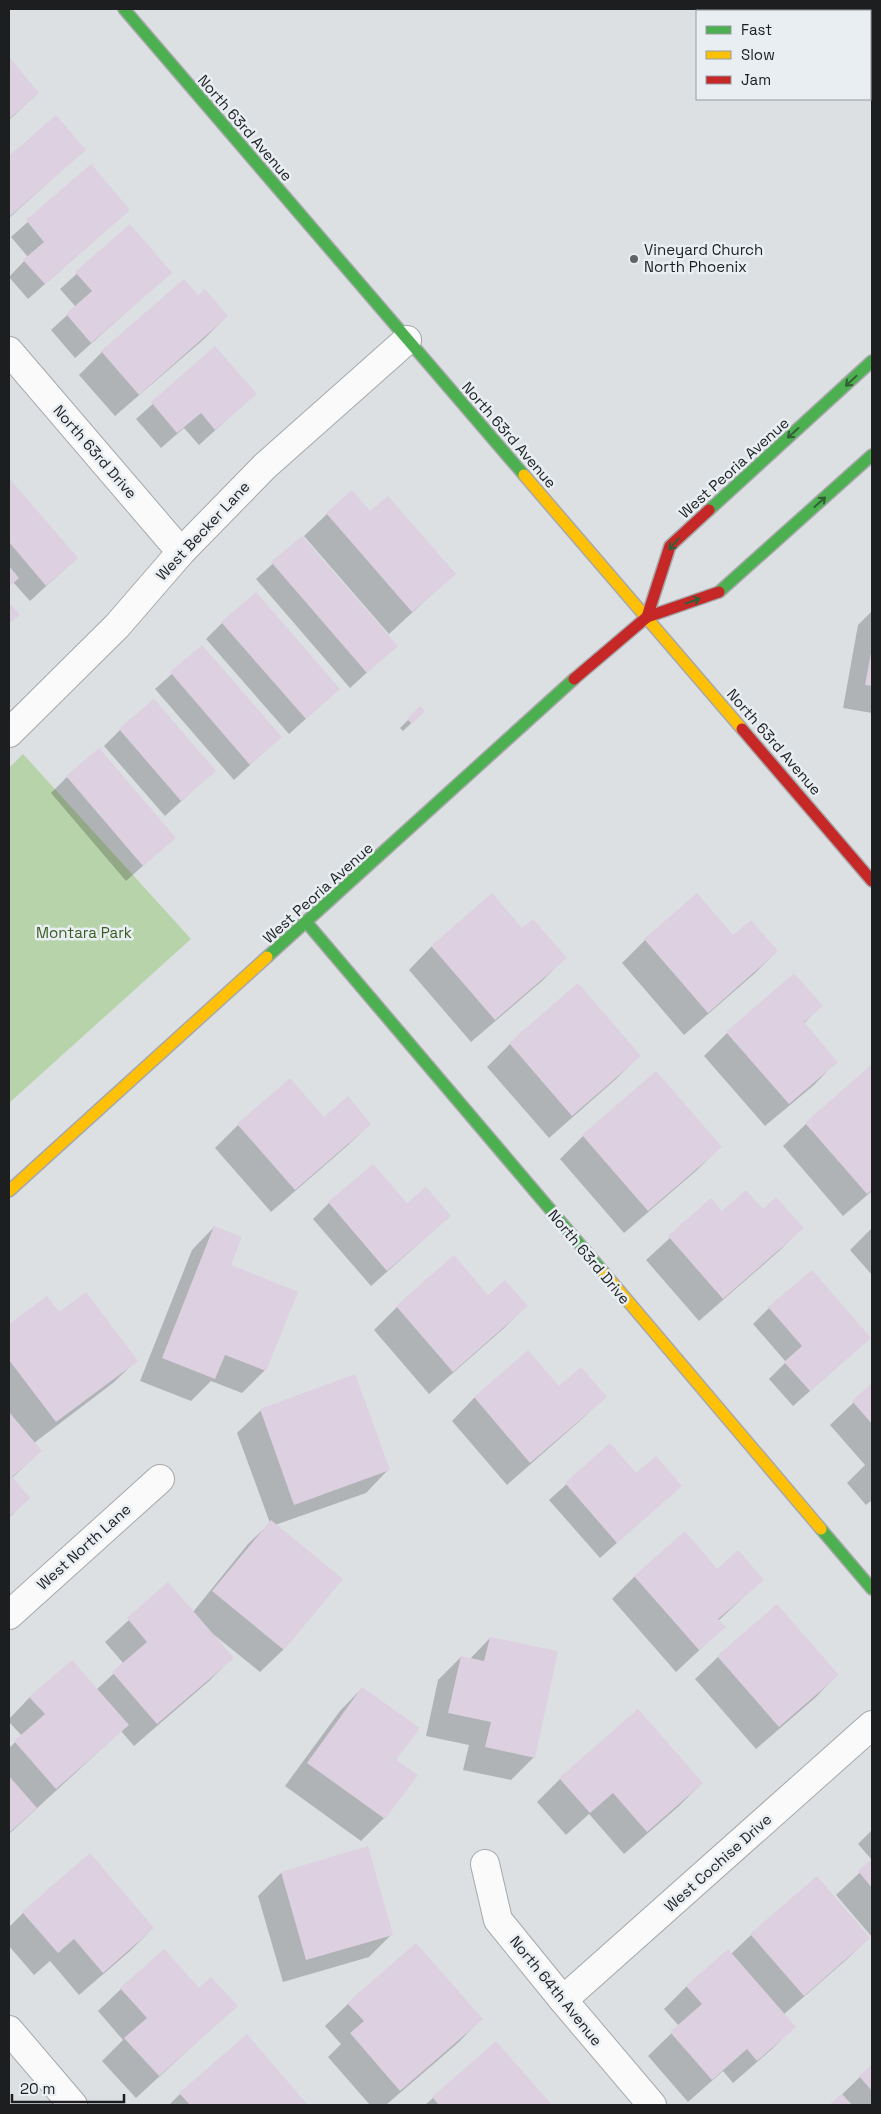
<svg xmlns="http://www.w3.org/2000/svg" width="881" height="2114" viewBox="0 0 881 2114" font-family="'Space Grotesk',sans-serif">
<rect width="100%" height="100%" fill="#dde0e3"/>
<polygon fill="#b7d3a9" points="23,754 191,939 9,1103 9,768"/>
<g fill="#0003">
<polygon points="9,59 38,93 9,120"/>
<polygon points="55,117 84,150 9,218 9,157"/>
<polygon points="90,166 129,210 28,299 9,277 28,257 11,237"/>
<polygon points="130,226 170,273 75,358 51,330 76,307 60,289"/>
<polygon points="184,280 198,296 227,316 204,339 115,416 79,375 102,352"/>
<polygon points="215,348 255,394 199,445 184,428 161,448 136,419"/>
<polygon points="9,480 77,558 30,601 13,582 9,586"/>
<polygon points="370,513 454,574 389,634 304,536 327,514"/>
<polygon points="302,537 396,646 350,688 256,579"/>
<polygon points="872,611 872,713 843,708 858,625"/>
<polygon points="222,623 339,689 289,734 206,639"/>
<polygon points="202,647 280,737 234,780 155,689"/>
<polygon points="420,708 424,711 403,731 400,728"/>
<polygon points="120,730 214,771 165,816 104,746"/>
<polygon points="67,777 174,838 126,881 51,793"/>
<polygon points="492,895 522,930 565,958 542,981 471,1042 409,970 431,947"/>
<polygon points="696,895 733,937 777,951 754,974 684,1035 622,963 645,940"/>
<polygon points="794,975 821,1006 803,1024 836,1062 814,1085 765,1126 704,1056 727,1033"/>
<polygon points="510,1044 639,1056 616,1079 549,1138 487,1067"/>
<polygon points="872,1066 872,1191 843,1216 783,1146 806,1124"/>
<polygon points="656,1073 720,1147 697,1170 624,1233 560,1159 583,1136"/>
<polygon points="370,1124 347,1146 271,1212 215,1148 238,1125"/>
<polygon points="711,1200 722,1213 762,1211 802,1228 779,1251 699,1321 646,1260"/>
<polygon points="329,1203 406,1205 450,1216 371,1286 313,1219"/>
<polygon points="214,1227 265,1370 242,1393 211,1381 191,1401 140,1381 192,1250"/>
<polygon points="872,1228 872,1275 850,1250"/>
<polygon points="454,1257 488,1296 526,1306 503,1329 429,1394 374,1330 397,1307"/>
<polygon points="46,1298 58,1314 136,1361 113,1383 34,1443 40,1451 11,1479 28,1498 9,1518 9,1326"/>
<polygon points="769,1308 870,1338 793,1406 769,1379 786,1362 753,1324"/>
<polygon points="527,1352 559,1388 605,1397 582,1419 507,1485 452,1421 474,1398"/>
<polygon points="354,1376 388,1470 366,1493 275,1525 341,1579 283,1650 260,1672 213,1634 232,1658 209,1681 134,1746 121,1731 9,1834 9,1748 22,1736 9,1722 9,1719 30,1697 96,1690 124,1664 105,1642 168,1584 193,1612 248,1544 270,1523 237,1433 260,1411"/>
<polygon points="872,1385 872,1500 866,1505 847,1483 865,1465 830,1425"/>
<polygon points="610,1445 636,1475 680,1486 600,1558 549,1500"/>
<polygon points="717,1570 762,1580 718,1621 724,1627 676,1672 612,1599 635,1576"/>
<polygon points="490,1638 534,1757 511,1780 463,1770 469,1745 426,1736 438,1680 461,1657 470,1659"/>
<polygon points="718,1657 837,1675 815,1698 756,1749 695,1679"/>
<polygon points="362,1688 394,1760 384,1818 361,1841 285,1786 340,1711"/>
<polygon points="560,1779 702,1783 679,1806 624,1854 589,1814 566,1835 537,1802"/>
<polygon points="872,1830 872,1860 858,1844"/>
<polygon points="872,1861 872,1937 836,1895"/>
<polygon points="281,1873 392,1934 369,1957 283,1982 258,1896"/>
<polygon points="23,1913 153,1928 130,1951 79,1995 50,1961 34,1975 9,1946 9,1927"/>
<polygon points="751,1935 869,1938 846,1960 783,2015 794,2027 771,2050 733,2083 723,2071 688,2102 648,2056 679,2026 664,2009 687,1986 731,1954"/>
<polygon points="121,1989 199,1990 236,2006 136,2098 102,2061 123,2040 98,2011"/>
<polygon points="348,2004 481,2019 459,2042 386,2105 370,2105 328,2057 341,2044 325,2026"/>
<polygon points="496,2043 551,2105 425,2105 433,2098"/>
<polygon points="872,2066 872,2105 831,2105 860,2077"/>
<polygon points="180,2094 305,2104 304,2105 169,2105"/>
</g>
<g fill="#dcd0e1">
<polygon points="9,57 39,93 9,119"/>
<polygon points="56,115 86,150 9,217 9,156"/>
<polygon points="91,164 130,210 45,284 23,260 44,242 26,220"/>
<polygon points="130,224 172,273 91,343 66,314 92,291 75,272"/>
<polygon points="184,279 198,295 205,289 228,316 139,395 101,351"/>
<polygon points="215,346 257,394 215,430 201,413 177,433 151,402"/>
<polygon points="9,478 78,558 46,586 9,542"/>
<polygon points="352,490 370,511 388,496 456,574 412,612 326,513"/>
<polygon points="302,536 398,646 367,673 271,562"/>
<polygon points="9,566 19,578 9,587"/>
<polygon points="256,592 340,689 306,719 221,622"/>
<polygon points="9,602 20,615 9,624"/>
<polygon points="202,645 282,737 250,765 170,672"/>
<polygon points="871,653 872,653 872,686 865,685"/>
<polygon points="154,699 216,771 181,801 119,729"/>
<polygon points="420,706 425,711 412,724 407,719"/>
<polygon points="99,748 176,838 143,866 66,776"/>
<polygon points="492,893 522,928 533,919 567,958 495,1020 431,946"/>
<polygon points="697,893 733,935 751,920 778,951 708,1013 644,939"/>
<polygon points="794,973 823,1006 804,1022 838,1062 789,1104 726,1032"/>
<polygon points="578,983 641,1056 572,1116 509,1043"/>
<polygon points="872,1064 872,1190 867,1194 805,1123"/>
<polygon points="656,1071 722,1147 648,1211 582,1135"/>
<polygon points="290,1078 324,1117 348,1096 371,1124 295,1190 237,1124"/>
<polygon points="373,1164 407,1203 426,1187 451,1216 387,1271 328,1202"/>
<polygon points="746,1190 763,1209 776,1197 804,1228 723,1299 668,1236 711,1198 722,1211"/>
<polygon points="214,1226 242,1237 231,1265 298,1292 266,1371 225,1355 215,1379 162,1358"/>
<polygon points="454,1255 488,1295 505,1280 528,1306 453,1372 396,1306"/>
<polygon points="812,1270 871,1338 810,1391 784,1362 802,1346 768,1307"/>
<polygon points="86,1292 138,1361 56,1422 9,1360 9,1324 47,1296 59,1312"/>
<polygon points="528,1350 559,1386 581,1367 607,1397 530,1463 474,1397"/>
<polygon points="355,1374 390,1470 294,1505 260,1409"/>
<polygon points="872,1383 872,1424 852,1401"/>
<polygon points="9,1412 42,1451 12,1477 30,1498 9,1517"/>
<polygon points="610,1443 636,1473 656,1456 682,1486 617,1543 565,1483"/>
<polygon points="271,1520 343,1579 284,1650 212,1591"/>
<polygon points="685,1531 717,1569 738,1550 764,1580 718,1619 726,1627 699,1650 634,1576"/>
<polygon points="168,1582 234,1658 157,1724 112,1672 147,1642 127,1618"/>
<polygon points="777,1604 839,1675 779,1727 717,1656"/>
<polygon points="490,1637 558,1651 535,1758 485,1747 491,1722 448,1713 461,1656 484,1661"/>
<polygon points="72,1660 129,1725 56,1789 14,1741 45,1714 29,1697"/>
<polygon points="362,1687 420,1728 396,1760 418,1775 385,1819 307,1763"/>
<polygon points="638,1709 703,1783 647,1832 613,1793 590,1813 559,1778"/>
<polygon points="9,1776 37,1808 9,1833"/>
<polygon points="368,1846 393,1935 306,1960 281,1872"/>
<polygon points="90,1853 154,1928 103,1973 74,1939 58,1953 22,1912"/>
<polygon points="872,1859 872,1888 858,1871"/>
<polygon points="817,1876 870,1938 804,1996 750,1934"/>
<polygon points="416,1943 483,2019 400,2091 350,2033 364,2021 347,2003"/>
<polygon points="164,1949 199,1988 211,1977 238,2006 159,2076 124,2038 147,2018 120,1988"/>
<polygon points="728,1949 796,2027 757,2061 747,2049 712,2080 670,2032 702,2004 686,1986"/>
<polygon points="247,2034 307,2104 305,2105 190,2105 179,2093"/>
<polygon points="496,2041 552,2105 439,2105 432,2097"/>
<polygon points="872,2064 872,2091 859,2076"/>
<polygon points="842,2094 852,2105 829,2105"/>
</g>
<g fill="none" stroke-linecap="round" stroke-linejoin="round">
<g stroke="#a6a8aa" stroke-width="30">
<g id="street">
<polyline points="9,351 181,552"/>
<polyline points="9,733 117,626 181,552 265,466 407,340"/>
<polyline points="9,1615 160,1479"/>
<polyline points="485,1864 498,1920 563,2000 652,2105"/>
<polyline points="563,2000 872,1725"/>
<polyline points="9,2030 73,2105"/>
</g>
</g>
<g stroke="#a6a8aa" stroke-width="14">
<g id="fast">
<polyline points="124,9 524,475"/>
<polyline points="709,510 872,361"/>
<polyline points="719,592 872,455"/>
<polyline points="307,923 605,1274"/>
<polyline points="267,957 574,679"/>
<polyline points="821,1529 872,1589"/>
</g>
</g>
<g stroke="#a6a8aa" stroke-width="14">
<g id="slow">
<polyline points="524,475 742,729"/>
<polyline points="9,1191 267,957"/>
<polyline points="605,1274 821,1529"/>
</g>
</g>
<g stroke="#a6a8aa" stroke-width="14">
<g id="jam">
<polyline points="647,617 670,546 709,510"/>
<polyline points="574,679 647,617 719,592"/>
<polyline points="742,729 872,881"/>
</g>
</g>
<use href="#street" stroke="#fafafb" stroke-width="28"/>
<use href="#fast" stroke="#4caf50" stroke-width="11"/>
<use href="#slow" stroke="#ffc107" stroke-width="11"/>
<use href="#jam" stroke="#c62828" stroke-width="11"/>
</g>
<defs><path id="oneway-shaft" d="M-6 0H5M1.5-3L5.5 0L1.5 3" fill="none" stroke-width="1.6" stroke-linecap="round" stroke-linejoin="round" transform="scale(1.25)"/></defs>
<g stroke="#325f36">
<use href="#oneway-shaft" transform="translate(851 381) rotate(137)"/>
<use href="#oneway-shaft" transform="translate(793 433) rotate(138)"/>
<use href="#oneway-shaft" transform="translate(820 502) rotate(-42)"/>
<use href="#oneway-shaft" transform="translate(674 544) rotate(131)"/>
<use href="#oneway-shaft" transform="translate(693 601) rotate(-19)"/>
</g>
<circle fill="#606264" stroke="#e8eef2" stroke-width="2" cx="634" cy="259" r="5"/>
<g text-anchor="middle" stroke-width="5" stroke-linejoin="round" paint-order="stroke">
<g font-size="15" fill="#1c1e20" stroke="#e8eef2">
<text transform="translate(245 128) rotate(49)" y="5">North 63rd Avenue</text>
<text transform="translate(509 435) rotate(49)" y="5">North 63rd Avenue</text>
<text transform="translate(95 452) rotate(49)" y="5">North 63rd Drive</text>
<text transform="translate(734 468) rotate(-42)" y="5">West Peoria Avenue</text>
<text transform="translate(203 531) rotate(-47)" y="5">West Becker Lane</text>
<text transform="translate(774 742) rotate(49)" y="5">North 63rd Avenue</text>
<text transform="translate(318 893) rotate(-42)" y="5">West Peoria Avenue</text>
<text transform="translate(589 1257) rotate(50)" y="5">North 63rd Drive</text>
<text transform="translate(84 1547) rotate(-42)" y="5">West North Lane</text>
<text transform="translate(718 1863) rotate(-42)" y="5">West Cochise Drive</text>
<text transform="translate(556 1991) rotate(51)" y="5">North 64th Avenue</text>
</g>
<g font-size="15" fill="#1c1e20" stroke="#e8eef2" text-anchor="start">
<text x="644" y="255">Vineyard Church<tspan x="644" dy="17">North Phoenix</tspan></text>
</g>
<g font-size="15" fill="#3b5d22" stroke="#e8eef2">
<text x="84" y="938">Montara Park</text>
</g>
</g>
<rect width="881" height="2114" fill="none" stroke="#1c1e20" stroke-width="20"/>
<rect x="696" y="10" width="175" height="90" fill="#e8eef2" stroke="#969b9e"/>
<rect x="706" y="26" width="25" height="8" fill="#4caf50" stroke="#969b9e"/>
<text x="741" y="35" font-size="15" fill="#1c1e20">Fast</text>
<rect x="706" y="51" width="25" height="8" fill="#ffc107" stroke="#969b9e"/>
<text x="741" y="60" font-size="15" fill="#1c1e20">Slow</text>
<rect x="706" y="76" width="25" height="8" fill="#c62828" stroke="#969b9e"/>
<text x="741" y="85" font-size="15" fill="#1c1e20">Jam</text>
<path d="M12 2094v8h112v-8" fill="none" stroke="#1c1e20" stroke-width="2.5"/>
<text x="20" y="2094" font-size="15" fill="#1c1e20" stroke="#e8eef2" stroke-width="4" paint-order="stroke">20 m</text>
</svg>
